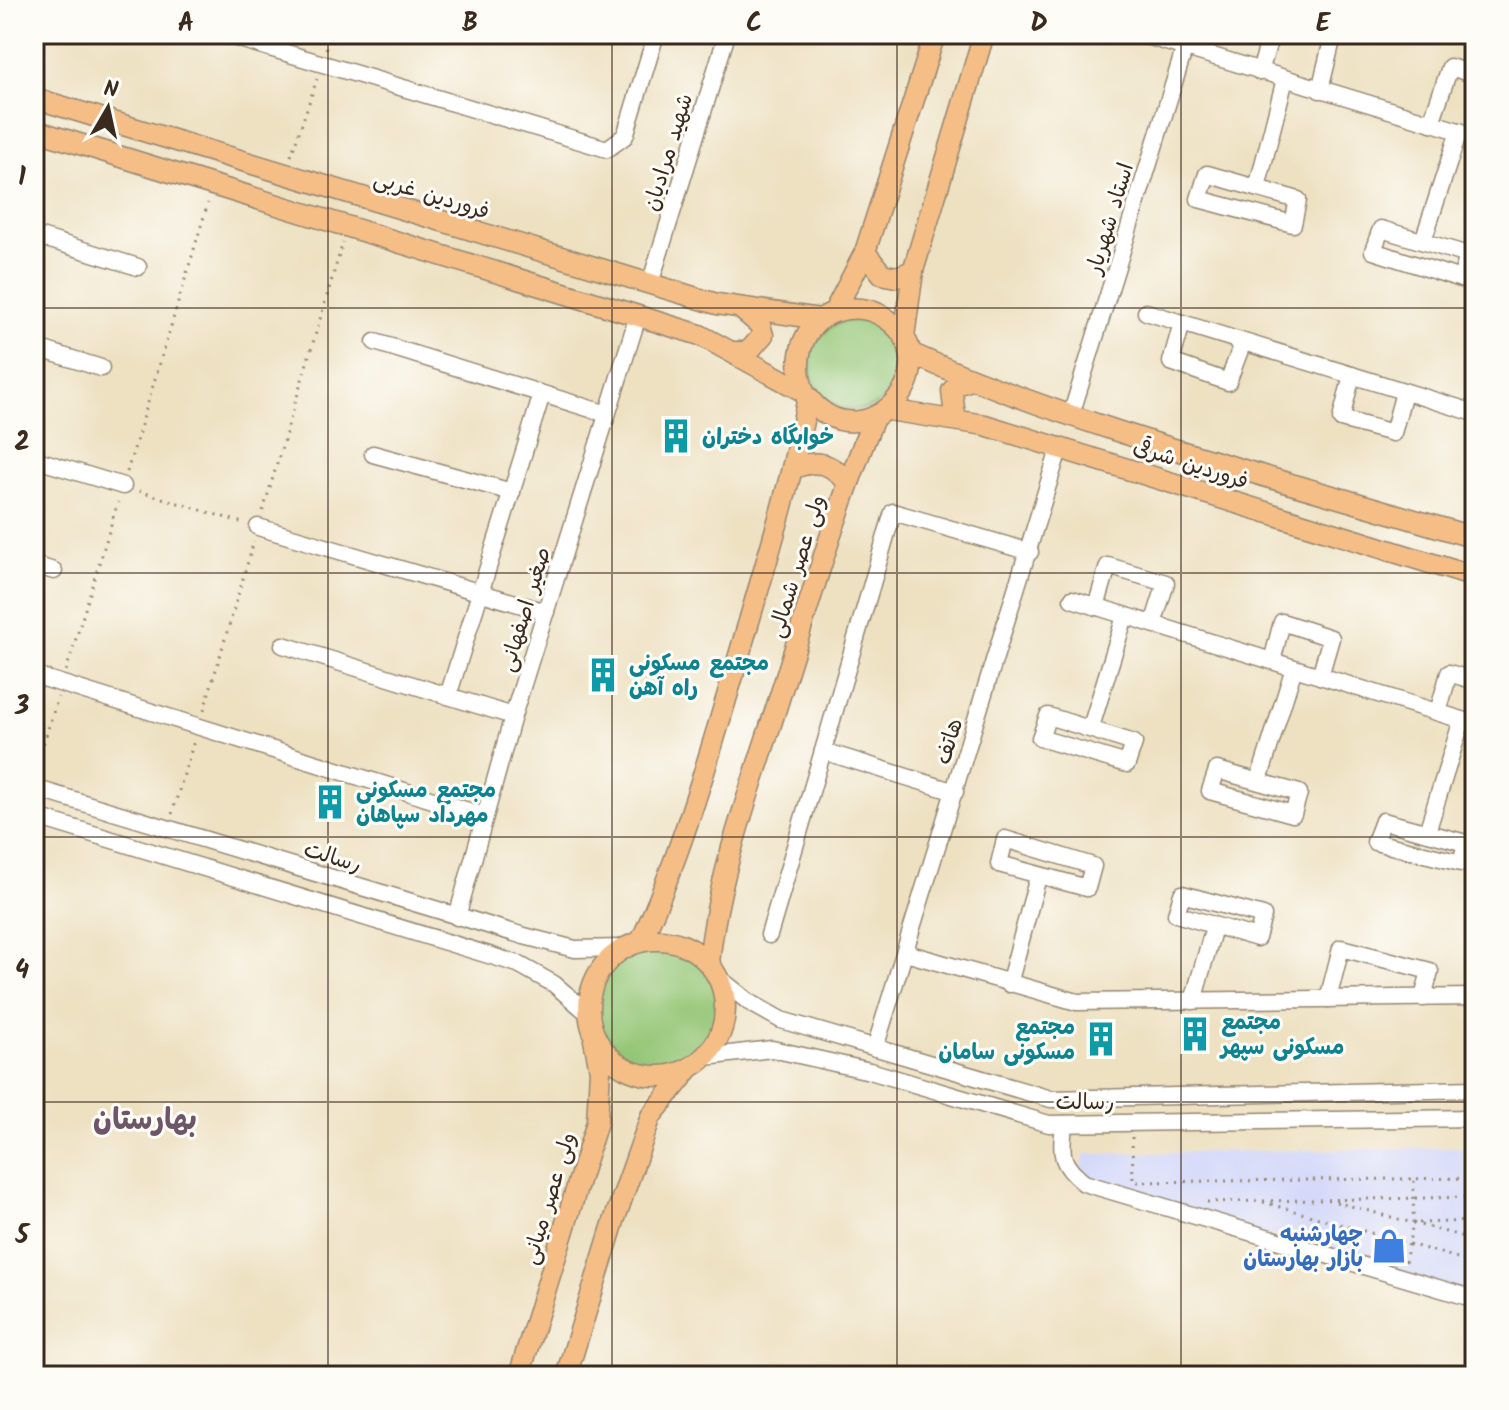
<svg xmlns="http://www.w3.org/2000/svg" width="1509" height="1410" viewBox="0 0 1509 1410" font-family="Kalam,'Playpen Sans Arabic',sans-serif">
<rect width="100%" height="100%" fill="#fdfcf7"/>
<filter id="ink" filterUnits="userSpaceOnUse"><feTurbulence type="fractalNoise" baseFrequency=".0125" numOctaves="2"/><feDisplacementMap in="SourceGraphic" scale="16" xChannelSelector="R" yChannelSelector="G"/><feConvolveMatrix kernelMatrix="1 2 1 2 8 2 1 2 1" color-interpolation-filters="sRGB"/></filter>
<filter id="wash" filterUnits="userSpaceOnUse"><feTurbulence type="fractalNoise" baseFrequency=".006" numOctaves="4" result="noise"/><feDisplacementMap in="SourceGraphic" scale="32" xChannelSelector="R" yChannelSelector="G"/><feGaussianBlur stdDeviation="1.8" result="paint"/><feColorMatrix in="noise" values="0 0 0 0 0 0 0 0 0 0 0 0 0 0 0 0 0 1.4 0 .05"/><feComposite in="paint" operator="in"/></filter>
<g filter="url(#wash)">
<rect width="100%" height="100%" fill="#eee1c2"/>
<polygon fill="#d4d8f9" points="1475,1147 1475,1296 1132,1196 1080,1173 1085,1154"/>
<g fill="#94c676" stroke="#68784a" stroke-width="2">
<circle cx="855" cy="365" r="45"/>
<circle cx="657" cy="1009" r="61"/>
</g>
</g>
<g filter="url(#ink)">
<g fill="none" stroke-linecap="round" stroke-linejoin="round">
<g stroke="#948670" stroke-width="19">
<g id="minor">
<polyline points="223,34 607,149 625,136 656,34"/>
<polyline points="1140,34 1475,136"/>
<polyline points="1260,72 1271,34"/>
<polyline points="1320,90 1333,36 1326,34"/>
<polyline points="1431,123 1450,67 1475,75"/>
<polygon points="1207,174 1298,200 1293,224 1199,199"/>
<polyline points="1257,188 1285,79"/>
<polygon points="1381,229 1468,255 1461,279 1373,251"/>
<polyline points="34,235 138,267"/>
<polyline points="1423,241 1459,131"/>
<polyline points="650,284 727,34"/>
<polyline points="1146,312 1475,413"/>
<polyline points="1182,323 1171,362 1228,382 1243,342"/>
<polyline points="375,342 607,414"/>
<polyline points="34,347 101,368"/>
<polyline points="1352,375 1341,419 1393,433 1404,392"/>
<polyline points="1071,415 1189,34"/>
<polyline points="373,454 512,492"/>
<polyline points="34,459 123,486"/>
<polyline points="258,527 546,612"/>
<polyline points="34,565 54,571"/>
<polyline points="1072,599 1475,724"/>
<polyline points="1096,607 1108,566 1166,583 1153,624"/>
<polyline points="283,645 513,716"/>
<polyline points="1272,661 1282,622 1331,638 1320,676"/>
<polyline points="34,675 484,816"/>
<polyline points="448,696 542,394"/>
<polyline points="1438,712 1449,673 1475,681"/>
<polygon points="1048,716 1134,743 1127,764 1040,738"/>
<polyline points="1091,727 1125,616"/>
<polyline points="823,751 955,792"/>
<polygon points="1217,770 1299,793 1293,814 1210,791"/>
<polyline points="1259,780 1294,668"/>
<polyline points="34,788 524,936 575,949 623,948"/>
<polyline points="34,816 518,964 554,984 588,1013"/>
<polygon points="1383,821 1466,843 1461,863 1375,842"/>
<polyline points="1427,832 1462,720"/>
<polygon points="1005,839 1093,866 1087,888 999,864"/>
<polygon points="1182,894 1263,916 1257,938 1176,914"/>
<polyline points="457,917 513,716 638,316"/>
<polyline points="769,935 893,512 1030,552"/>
<polyline points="906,953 1077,1002 1475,997"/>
<polyline points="720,979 749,1002 781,1020 1051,1099 1475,1089"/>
<polyline points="1009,984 1038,877"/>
<polyline points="1328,999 1341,948 1430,971 1423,998"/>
<polyline points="1193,1001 1214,927"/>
<polyline points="875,1048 1060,446"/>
<polyline points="705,1057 772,1049 870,1071 1049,1124 1475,1118"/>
<path d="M1064,1124c-3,30 -5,39 20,59l391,116"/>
</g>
</g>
<g stroke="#948670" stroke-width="23">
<g id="major">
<polyline points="34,98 717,304 820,319"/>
<polyline points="34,130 700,335 804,392"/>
<polyline points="865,252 882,274 896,277 913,271"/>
<polyline points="834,312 865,252 935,34"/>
<polyline points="904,337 913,271 984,34"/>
<polyline points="734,352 748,352 763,335 760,325 740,308"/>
<path d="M910,353c178,79 378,128 565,185"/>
<path d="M804,392c-13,-36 0,-77 43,-83 14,-2 29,2 40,10 69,50 -26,148 -79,78"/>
<polyline points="888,410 985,425 1475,577"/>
<polyline points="955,417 952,391 957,385 971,380"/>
<path d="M794,468c23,-9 38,-5 53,14"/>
<circle cx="657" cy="1008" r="68"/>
<path d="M641,941c40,-86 67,-181 94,-272 26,-90 55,-180 73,-272"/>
<path d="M709,963c9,-90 43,-178 70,-264 30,-94 57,-190 95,-281"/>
<polyline points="519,1376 597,1122 600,1070 594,1040"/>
<polyline points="566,1376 614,1221 651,1116 688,1070"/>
</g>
</g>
<g stroke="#948670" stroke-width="3" stroke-dasharray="2 6" stroke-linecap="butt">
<polyline points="326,49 331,34"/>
<polyline points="291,156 317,79"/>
<polyline points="127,472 208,203"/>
<polyline points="139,491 243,523"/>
<polyline points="263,511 343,242"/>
<polyline points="66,671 118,502"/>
<polyline points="204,710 254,541"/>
<polyline points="34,774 58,697"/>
<polyline points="172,814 194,741"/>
<polyline points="1132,1137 1133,1182"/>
<polyline points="1137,1182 1475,1178"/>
<polyline points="1207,1202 1475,1197"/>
<polyline points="1263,1202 1475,1263"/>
<polyline points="1336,1202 1475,1240"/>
<polyline points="1419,1223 1475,1221"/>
<polyline points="1405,1262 1413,1223 1414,1178"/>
</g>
<use href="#minor" stroke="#fff" stroke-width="16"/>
<use href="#major" stroke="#f6be87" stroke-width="20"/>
</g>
</g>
<path fill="none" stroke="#3b2a1e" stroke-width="2" stroke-opacity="0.55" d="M328,34v1342M612,34v1342M897,34v1342M1181,34v1342M34,308h1441M34,573h1441M34,837h1441M34,1102h1441"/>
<defs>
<g id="building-bare" transform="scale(2.76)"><path d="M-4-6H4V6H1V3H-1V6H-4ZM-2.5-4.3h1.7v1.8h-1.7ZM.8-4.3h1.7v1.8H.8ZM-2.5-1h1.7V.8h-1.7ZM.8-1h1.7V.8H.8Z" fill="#0f9aa8" stroke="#fdfcf7" stroke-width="2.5" paint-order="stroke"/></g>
<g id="shop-bare" transform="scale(2.76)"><path d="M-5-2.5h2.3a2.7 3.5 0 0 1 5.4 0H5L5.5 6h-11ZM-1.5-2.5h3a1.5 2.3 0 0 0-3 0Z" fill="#3f7fe0" stroke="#fdfcf7" stroke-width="2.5" paint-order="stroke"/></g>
</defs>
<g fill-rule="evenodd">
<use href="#building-bare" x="676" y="436"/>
<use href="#building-bare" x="603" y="675"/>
<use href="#building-bare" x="330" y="802"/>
<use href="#building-bare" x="1195" y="1034"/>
<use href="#building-bare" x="1101" y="1039"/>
<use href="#shop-bare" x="1389" y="1246"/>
</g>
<g text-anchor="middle" stroke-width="6" stroke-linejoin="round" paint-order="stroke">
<g font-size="22" fill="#3b2a1e" stroke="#fdfcf7">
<text transform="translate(667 152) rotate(-73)" y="8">شهید مرادیان</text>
<text transform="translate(432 194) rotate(17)" y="8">فروردین غربی</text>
<text transform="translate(1109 218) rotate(-73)" y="8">استاد شهریار</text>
<text transform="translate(1191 463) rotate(18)" y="8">فروردین شرقی</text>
<text transform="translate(796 566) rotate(-73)" y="8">ولی عصر شمالی</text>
<text transform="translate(524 609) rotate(-73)" y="8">صغیر اصفهانی</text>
<text transform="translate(948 741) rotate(-73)" y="8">هاتف</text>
<text transform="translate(333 856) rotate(17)" y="8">رسالت</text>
<text x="1085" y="1109">رسالت</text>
<text transform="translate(548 1198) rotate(-73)" y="8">ولی عصر میانی</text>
</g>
<g font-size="22" font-weight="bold" fill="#0d838f" stroke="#fdfcf7" text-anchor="start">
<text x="702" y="444">خوابگاه دختران</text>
<text x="629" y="670">مجتمع مسکونی<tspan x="629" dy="25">راه آهن</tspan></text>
<text x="356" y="797">مجتمع مسکونی<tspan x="356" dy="25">مهرداد سپاهان</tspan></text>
<text x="1221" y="1029">مجتمع<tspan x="1221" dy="25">مسکونی سپهر</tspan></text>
<text x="1075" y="1034" text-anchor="end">مجتمع<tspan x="1075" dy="25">مسکونی سامان</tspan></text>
</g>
<g font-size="22" font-weight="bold" fill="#366cbe" stroke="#fdfcf7" text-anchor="end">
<text x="1363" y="1241">چهارشنبه<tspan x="1363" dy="25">بازار بهارستان</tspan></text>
</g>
<g font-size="30" font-weight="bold" fill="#6e5668" stroke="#fdfcf7">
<text x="145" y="1129">بهارستان</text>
</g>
</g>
<rect width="1509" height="1410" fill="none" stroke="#fdfcf7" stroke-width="88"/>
<g transform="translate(108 108) rotate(9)" stroke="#fdfcf7" stroke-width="6" paint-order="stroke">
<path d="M0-6L14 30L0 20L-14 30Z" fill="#3b2a1e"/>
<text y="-12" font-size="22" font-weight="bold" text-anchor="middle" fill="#3b2a1e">N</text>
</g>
<rect x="44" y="44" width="1421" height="1322" fill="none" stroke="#3b2a1e" stroke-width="3"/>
<g font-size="26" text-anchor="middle" font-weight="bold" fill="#3b2a1e">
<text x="186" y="31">A</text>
<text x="470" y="31">B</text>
<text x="754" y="31">C</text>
<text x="1039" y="31">D</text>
<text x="1323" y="31">E</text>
<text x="22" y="185">1</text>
<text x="22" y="450">2</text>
<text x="22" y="714">3</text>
<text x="22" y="978">4</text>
<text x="22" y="1243">5</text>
</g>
</svg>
